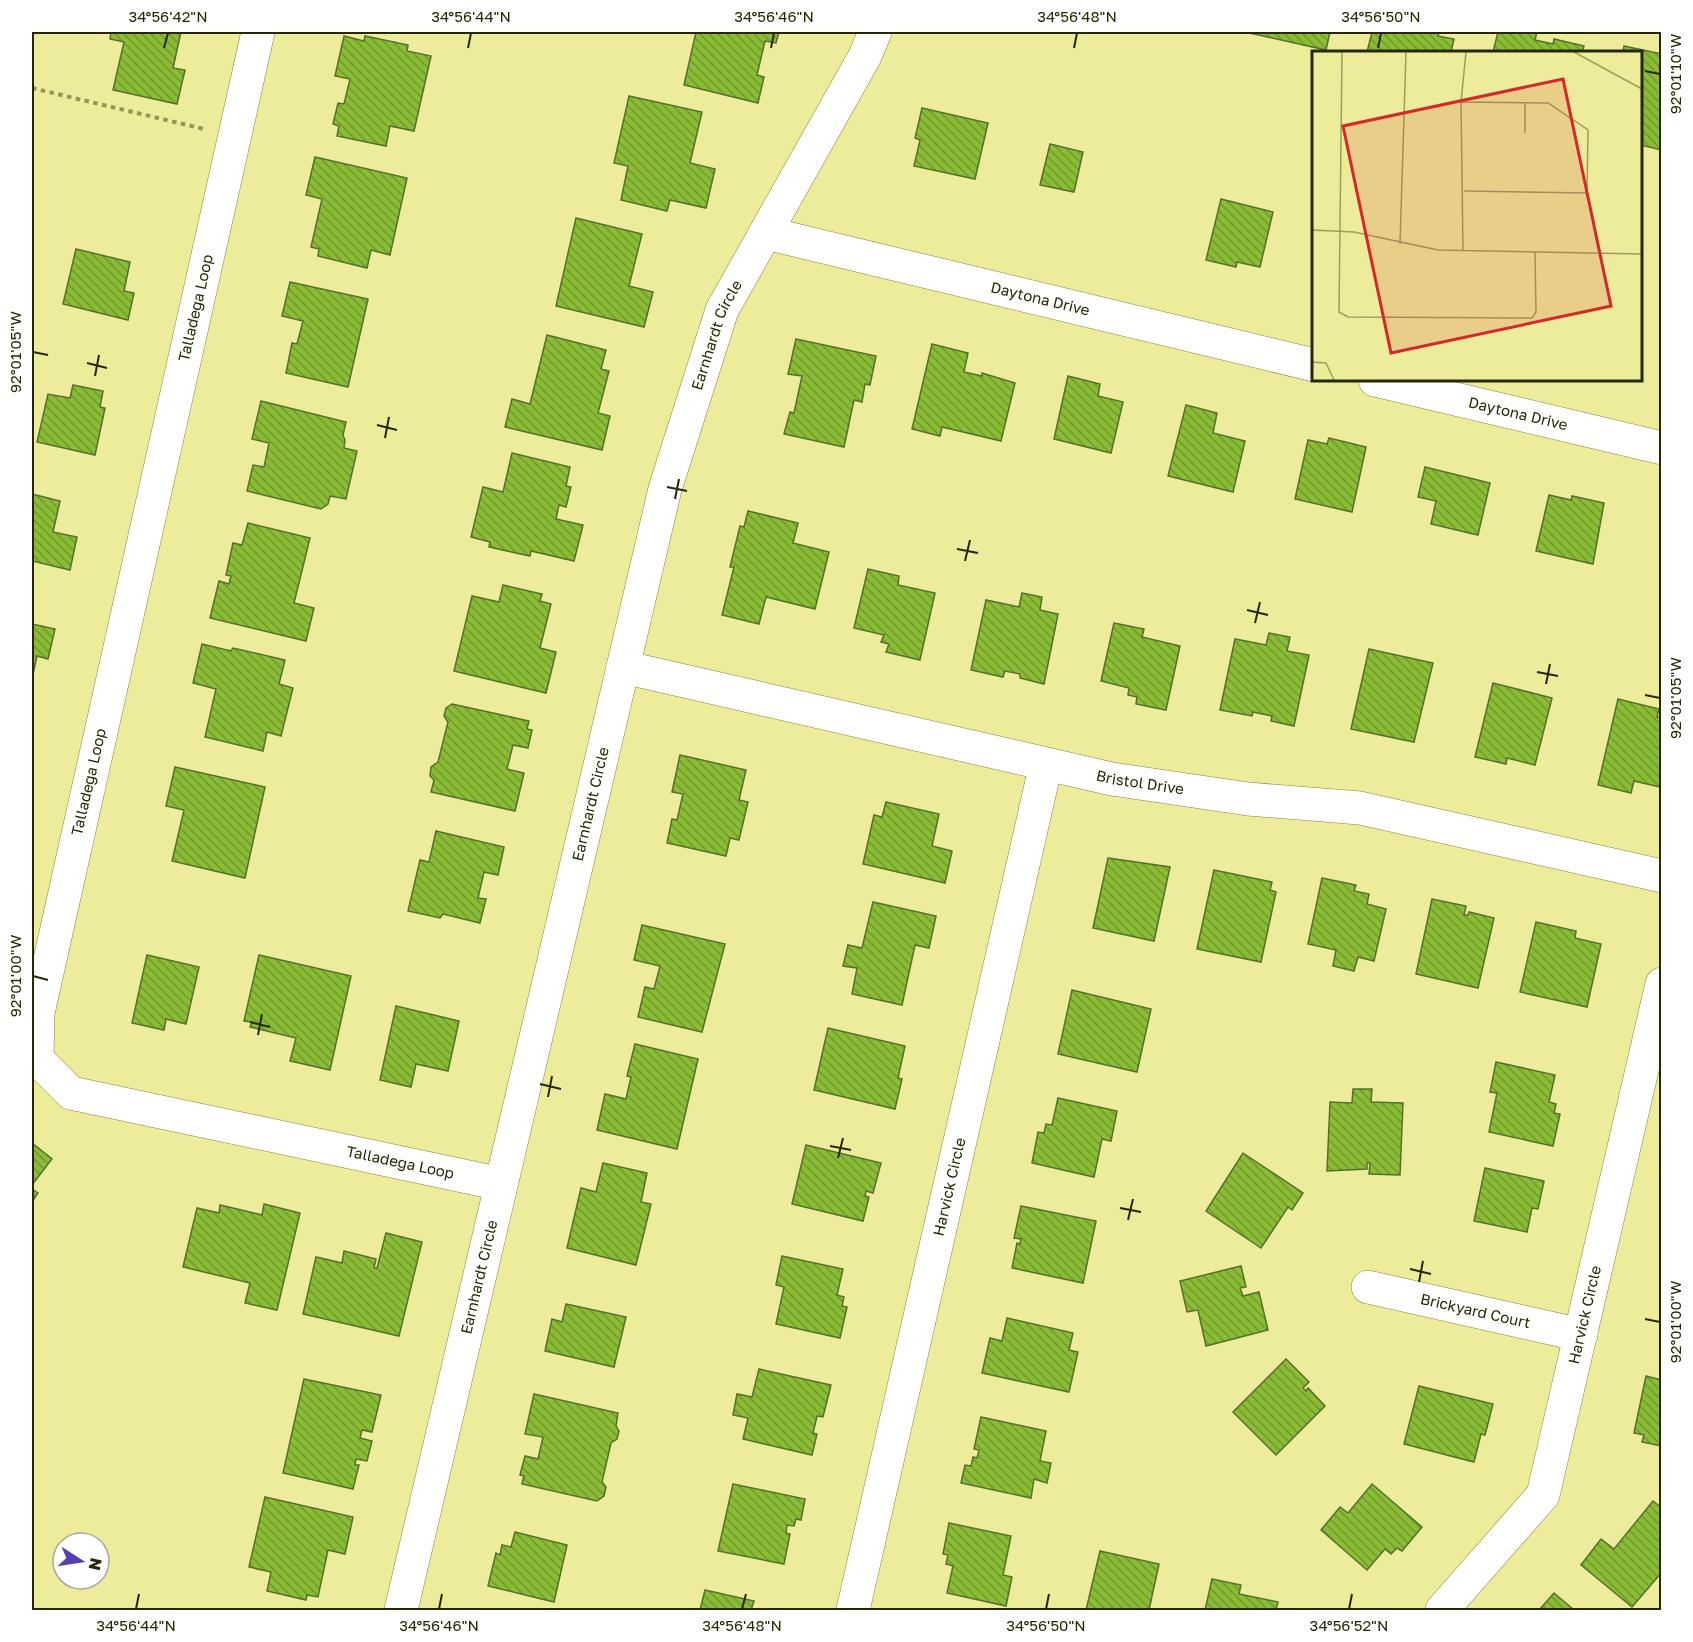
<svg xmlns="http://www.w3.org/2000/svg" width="1693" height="1642" viewBox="0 0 1693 1642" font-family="'Golos Text',sans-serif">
<defs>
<pattern id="building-back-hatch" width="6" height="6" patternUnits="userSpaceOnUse" patternTransform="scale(1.5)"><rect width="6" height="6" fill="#8abc36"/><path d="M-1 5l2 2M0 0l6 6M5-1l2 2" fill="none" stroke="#71992c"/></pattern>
</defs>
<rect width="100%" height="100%" fill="#ecec9b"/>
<g fill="url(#building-back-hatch)" stroke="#55702c" stroke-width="1.5">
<polygon points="111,32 181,32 173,68 185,70 177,104 113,90 124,42 110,39"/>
<polygon points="696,32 779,32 776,43 765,41 757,75 764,77 758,103 684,85"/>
<polygon points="1245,32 1330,32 1326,50"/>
<polygon points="1372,32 1439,32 1438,36 1454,39 1451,52 1367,52"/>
<polygon points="1498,32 1537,32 1535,40 1553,44 1554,39 1584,46 1582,52 1493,52"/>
<polygon points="344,36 364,41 365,36 408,45 407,51 431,56 414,131 390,126 386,146 337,136 339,126 333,124 338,103 344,104 350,79 335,76"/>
<polygon points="1624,46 1662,54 1659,68 1662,68 1662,150 1640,145 1640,52 1623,52"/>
<polygon points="629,96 702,112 690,163 715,169 706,208 670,200 667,211 621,200 628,166 614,163"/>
<polygon points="922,108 988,123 975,179 914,166 920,140 915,138"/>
<polygon points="1050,144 1083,152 1074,192 1040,185"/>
<polygon points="315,157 407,178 390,255 371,250 367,268 318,256 319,249 311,247 322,199 306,195"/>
<polygon points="1221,199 1273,212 1260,267 1237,262 1236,267 1206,260"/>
<polygon points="576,218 642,234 629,286 653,292 644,327 556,306"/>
<polygon points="76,249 130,262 124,291 134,293 128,320 63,304"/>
<polygon points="290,282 368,299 348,387 286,373 292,343 297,344 303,321 282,316"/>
<polygon points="547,335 606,350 601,369 609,371 598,413 610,416 602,450 505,427 512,399 530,404"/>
<polygon points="796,339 876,356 870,385 865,384 862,402 854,400 844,447 784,434 790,412 794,413 802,376 788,374"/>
<polygon points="932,344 968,353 964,372 982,376 982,373 1015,383 1001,441 942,427 940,436 912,429"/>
<polygon points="1068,376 1100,384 1098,396 1123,402 1111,453 1054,439"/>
<polygon points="73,385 103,391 100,407 105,408 95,455 37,442 48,394 70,398"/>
<polygon points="261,401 346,422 343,435 345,440 344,448 357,451 346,499 330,496 328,504 321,509 247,491 253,465 264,467 269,443 252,439"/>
<polygon points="1186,405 1217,413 1213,433 1245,441 1233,492 1168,476"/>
<polygon points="1329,438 1366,447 1352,512 1295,499 1308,440 1327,444"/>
<polygon points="512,453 570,467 566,486 571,487 566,507 559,505 556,519 583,525 574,561 531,551 530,556 489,547 490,542 471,537 483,487 503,492"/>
<polygon points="1425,467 1490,483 1478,535 1431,524 1436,501 1418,497"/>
<polygon points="32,494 60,501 53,532 77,537 70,570 32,561"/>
<polygon points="1549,495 1571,500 1572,496 1604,503 1593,564 1536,551"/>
<polygon points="748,511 798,523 793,543 829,552 815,609 766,597 759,624 722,615 734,567 730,567 740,526 744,527"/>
<polygon points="248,523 310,538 294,603 314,608 306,641 210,618 219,581 229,584 231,576 226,575 233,543 242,545"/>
<polygon points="868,569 899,576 898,585 935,593 920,660 886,652 889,644 881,642 884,635 854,628"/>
<polygon points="503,585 542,594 540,601 551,604 540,648 556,652 546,693 454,671 472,596 499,602"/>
<polygon points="1022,593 1042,597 1040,610 1058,614 1044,684 1020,678 1020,674 1005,671 1003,677 971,670 986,600 1019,607"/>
<polygon points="1114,623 1144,629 1142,637 1180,646 1166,710 1136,704 1137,697 1128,695 1129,688 1101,681"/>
<polygon points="32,624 55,629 48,659 37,656 32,679"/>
<polygon points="1269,633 1290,637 1287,651 1309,655 1294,726 1271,721 1272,716 1253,712 1252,716 1220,710 1235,639 1266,645"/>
<polygon points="202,644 231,651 233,648 285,660 279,684 293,688 281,736 267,732 263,751 205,737 216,689 193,683"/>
<polygon points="1369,649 1433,663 1414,742 1351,729"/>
<polygon points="1493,683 1552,698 1535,765 1507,758 1506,764 1475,757"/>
<polygon points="1618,699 1659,709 1657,717 1662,718 1660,787 1634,781 1631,793 1598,785"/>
<polygon points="452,704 529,721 527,729 532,730 528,748 513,745 507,769 524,773 515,811 431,792 434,780 430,776 431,767 438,762 448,722 444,716 446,708"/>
<polygon points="680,755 746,770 739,800 748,802 739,840 730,838 726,856 667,843 672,819 677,820 683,794 672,792"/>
<polygon points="175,767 265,787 245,878 172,861 184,810 166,806"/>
<polygon points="886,802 939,814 932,846 952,851 945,883 863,864 874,815 882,817"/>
<polygon points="436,831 504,847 498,875 484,872 478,898 486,899 480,923 443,914 440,918 408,911 420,860 429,862"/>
<polygon points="1108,858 1170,867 1154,941 1093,928"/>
<polygon points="1214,870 1272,882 1270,890 1276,892 1261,962 1197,949"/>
<polygon points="1322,878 1356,885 1354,891 1369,894 1367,904 1386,909 1374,961 1358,957 1354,971 1333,966 1336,950 1308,944"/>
<polygon points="1432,899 1466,906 1464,915 1468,915 1469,912 1494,918 1478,988 1416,974"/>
<polygon points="873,902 936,916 929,948 915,945 902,1005 852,994 857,968 843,966 848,945 862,948"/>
<polygon points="1536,922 1576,931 1575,938 1601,944 1587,1007 1520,992"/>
<polygon points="642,925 725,944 702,1032 638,1017 645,987 654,989 660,966 634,960"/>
<polygon points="147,955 199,967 186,1024 166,1019 164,1030 132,1023"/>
<polygon points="259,955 351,976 330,1070 290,1061 296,1038 250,1027 252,1022 244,1021"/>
<polygon points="1072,990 1151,1009 1137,1072 1058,1054"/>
<polygon points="396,1006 459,1021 448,1071 416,1064 411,1087 380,1080"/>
<polygon points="828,1028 905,1046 898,1078 902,1079 895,1109 814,1090"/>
<polygon points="635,1044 698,1059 677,1149 597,1130 605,1094 626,1099 631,1077 627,1076"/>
<polygon points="1496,1062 1555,1075 1549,1102 1556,1104 1554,1113 1560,1114 1553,1146 1489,1132 1497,1093 1490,1092"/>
<polygon points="1353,1089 1372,1089 1371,1102 1403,1103 1400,1175 1369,1174 1370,1163 1367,1163 1367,1169 1327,1171 1330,1102 1352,1103"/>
<polygon points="1058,1098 1117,1111 1111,1141 1102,1139 1094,1177 1032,1163 1038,1132 1044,1133 1046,1124 1052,1125"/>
<polygon points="32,1143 52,1159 32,1185"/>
<polygon points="806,1145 881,1163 873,1193 866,1191 865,1196 869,1197 863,1221 792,1204"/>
<polygon points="1243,1153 1303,1193 1292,1210 1288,1207 1261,1248 1206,1211"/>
<polygon points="603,1163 647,1173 641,1202 651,1204 636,1265 567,1248 581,1188 596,1192"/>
<polygon points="1485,1168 1544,1181 1538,1209 1532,1208 1527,1232 1474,1221"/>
<polygon points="32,1189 38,1193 32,1202"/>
<polygon points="264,1204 300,1213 277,1310 245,1303 250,1283 183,1267 197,1208 219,1213 220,1205 262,1215"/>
<polygon points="1021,1206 1096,1221 1083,1283 1012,1268 1017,1243 1020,1244 1021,1239 1014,1238"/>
<polygon points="386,1233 422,1242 399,1336 303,1314 316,1257 342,1263 344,1251 376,1259 374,1268 377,1268"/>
<polygon points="782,1256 843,1269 837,1295 844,1297 842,1306 847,1307 840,1338 776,1324 784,1287 776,1285"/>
<polygon points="1241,1266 1246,1287 1240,1288 1243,1296 1259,1292 1268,1330 1206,1346 1198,1310 1187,1312 1180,1281"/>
<polygon points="566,1304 626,1317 614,1367 545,1351 552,1319 562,1322"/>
<polygon points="1007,1318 1073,1333 1069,1350 1078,1352 1069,1392 982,1373 990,1338 1002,1341"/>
<polygon points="1286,1359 1309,1382 1303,1388 1306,1391 1308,1388 1325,1406 1276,1455 1233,1412"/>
<polygon points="759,1369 831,1385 823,1417 817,1416 813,1433 817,1434 812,1455 743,1439 748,1418 733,1415 737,1394 752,1397"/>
<polygon points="1646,1376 1662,1380 1662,1446 1642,1442 1644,1435 1634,1433"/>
<polygon points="304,1379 381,1395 372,1432 362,1430 360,1438 372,1441 367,1461 356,1459 355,1465 359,1465 353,1489 283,1473"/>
<polygon points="1419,1386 1493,1404 1485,1435 1481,1434 1474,1462 1404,1444"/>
<polygon points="534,1394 618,1413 616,1426 619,1431 617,1439 611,1443 602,1482 606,1487 604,1496 597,1501 522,1484 524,1476 520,1475 525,1456 538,1459 543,1437 525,1434"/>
<polygon points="981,1417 1046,1431 1040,1461 1051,1463 1047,1483 1034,1479 1031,1498 961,1483 965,1465 971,1466 973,1457 977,1458 979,1450 974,1449"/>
<polygon points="733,1484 805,1499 801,1520 796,1519 794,1526 787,1525 786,1533 790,1534 784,1564 718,1551"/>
<polygon points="1372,1484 1422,1527 1402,1551 1397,1548 1391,1554 1385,1549 1367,1570 1321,1530 1340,1507 1348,1513"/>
<polygon points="265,1497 353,1517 345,1554 328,1550 318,1597 307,1595 306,1600 267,1591 271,1572 249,1567"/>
<polygon points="1653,1501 1662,1508 1662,1572 1632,1607 1581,1565 1601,1539 1614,1549"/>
<polygon points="949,1523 1011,1536 1003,1575 1012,1577 1006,1606 947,1593 953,1566 946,1564 948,1555 943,1554"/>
<polygon points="515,1532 567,1545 554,1602 488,1586 496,1553 500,1555 502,1545 511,1547"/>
<polygon points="1100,1551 1159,1564 1149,1610 1086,1610"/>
<polygon points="1212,1579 1241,1585 1239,1594 1278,1602 1276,1610 1205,1610"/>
<polygon points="705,1590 754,1601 751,1610 700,1610"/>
<polygon points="1554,1593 1574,1610 1539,1610"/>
</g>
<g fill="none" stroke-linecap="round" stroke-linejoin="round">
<g stroke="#888638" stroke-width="34">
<g id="minor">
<path id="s1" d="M258,32l-220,981 -1,46 34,34 430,91"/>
<path id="s2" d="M766,233l548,132"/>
<path id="s3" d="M1375,380l287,68"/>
<path id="s4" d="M623,667l489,112 136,20 112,9 302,68"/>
<path id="s5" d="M1368,1287l213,48"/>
<path id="s6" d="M401,1610l264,-1121 57,-179 143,-254 10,-24"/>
<path id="s7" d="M853,1610l193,-846"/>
<path id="s8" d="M1442,1610l101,-115 119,-511"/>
</g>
</g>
<polyline stroke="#959559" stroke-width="4" stroke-dasharray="4.5 4.5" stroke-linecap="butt" points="32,88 204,129"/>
<use href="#minor" stroke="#fff" stroke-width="33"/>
</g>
<path fill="none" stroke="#282705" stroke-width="2" d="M164,48l4,-15M468,48l3,-15M771,48l3,-15M1074,48l3,-15M1378,48l3,-15M1645,71l15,3M33,352l15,3M87,363l20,5M95,376l4,-21M377,425l20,5M385,438l4,-21M667,487l20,4M675,499l4,-20M957,549l21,4M965,561l5,-21M1247,610l21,5M1255,623l5,-21M1537,672l21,4M1546,684l4,-20M1645,695l15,3M33,976l15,4M250,1022l20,5M258,1035l4,-21M540,1084l21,5M548,1097l4,-21M830,1146l21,4M838,1158l5,-20M1120,1208l21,4M1128,1220l5,-21M1410,1269l21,5M1419,1282l4,-21M1645,1319l15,3M136,1609l3,-15M439,1609l3,-15M742,1609l4,-15M1046,1609l3,-15M1349,1609l3,-15"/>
<g text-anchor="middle" stroke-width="4.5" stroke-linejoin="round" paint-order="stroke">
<g font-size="15" fill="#282705" stroke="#fff">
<text dy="5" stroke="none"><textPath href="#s2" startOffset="282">Daytona Drive</textPath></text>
<text transform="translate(196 308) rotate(-77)" y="5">Talladega Loop</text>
<text dy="5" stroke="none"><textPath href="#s6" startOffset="1314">Earnhardt Circle</textPath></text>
<text dy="5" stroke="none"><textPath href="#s3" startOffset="147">Daytona Drive</textPath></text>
<text transform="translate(89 782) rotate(-77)" y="5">Talladega Loop</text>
<text dy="5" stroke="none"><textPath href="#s4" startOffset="530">Bristol Drive</textPath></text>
<text dy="5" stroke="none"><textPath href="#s6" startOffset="828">Earnhardt Circle</textPath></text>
<text dy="5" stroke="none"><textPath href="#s1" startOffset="1436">Talladega Loop</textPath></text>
<text dy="5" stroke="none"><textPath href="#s7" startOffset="434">Harvick Circle</textPath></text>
<text dy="5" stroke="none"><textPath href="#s6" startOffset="342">Earnhardt Circle</textPath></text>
<text dy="5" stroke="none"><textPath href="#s5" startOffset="110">Brickyard Court</textPath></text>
<text dy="5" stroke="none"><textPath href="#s8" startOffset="338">Harvick Circle</textPath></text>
</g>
</g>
<g transform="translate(1312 51)">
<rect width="330" height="330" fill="#ecec9b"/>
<path fill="none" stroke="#9e9d5f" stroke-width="1.5" d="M30,1l-3,260 9,5 184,1 4,-6 -1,-60M262,1l68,37M149,51l87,1 40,27 -1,63 -123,-2M213,82v-30M0,179l42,2 84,18 204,4M88,193l6,-192M151,199l-2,-148 5,-50M0,311l14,1 8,17"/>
<path fill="#d62828" fill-opacity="0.15" stroke="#d62828" stroke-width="3" d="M251,28l48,227 -220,47 -48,-227z"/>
<rect width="330" height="330" fill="none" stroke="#282705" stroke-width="3"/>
</g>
<rect width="1693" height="1642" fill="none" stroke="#ffffff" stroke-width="66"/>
<g transform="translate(81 1561) rotate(102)"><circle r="28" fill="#ffffff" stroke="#a9a99b" stroke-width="1.5"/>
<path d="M0-4.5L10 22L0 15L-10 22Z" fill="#593db5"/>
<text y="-9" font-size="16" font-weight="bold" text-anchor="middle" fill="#282705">N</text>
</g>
<rect x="33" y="33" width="1627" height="1576" fill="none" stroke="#282705" stroke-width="2"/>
<g font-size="15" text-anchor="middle" fill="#282705">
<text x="168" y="22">34°56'42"N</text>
<text x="471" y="22">34°56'44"N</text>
<text x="774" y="22">34°56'46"N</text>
<text x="1077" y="22">34°56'48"N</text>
<text x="1381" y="22">34°56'50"N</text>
<text transform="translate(1676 74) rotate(-90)" y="5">92°01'10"W</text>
<text transform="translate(16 352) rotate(-90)" y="5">92°01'05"W</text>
<text transform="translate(1676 698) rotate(-90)" y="5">92°01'05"W</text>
<text transform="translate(16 976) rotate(-90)" y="5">92°01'00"W</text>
<text transform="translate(1676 1322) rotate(-90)" y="5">92°01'00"W</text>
<text x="136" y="1631">34°56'44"N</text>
<text x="439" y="1631">34°56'46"N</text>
<text x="742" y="1631">34°56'48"N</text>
<text x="1046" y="1631">34°56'50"N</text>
<text x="1349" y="1631">34°56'52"N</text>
</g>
</svg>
